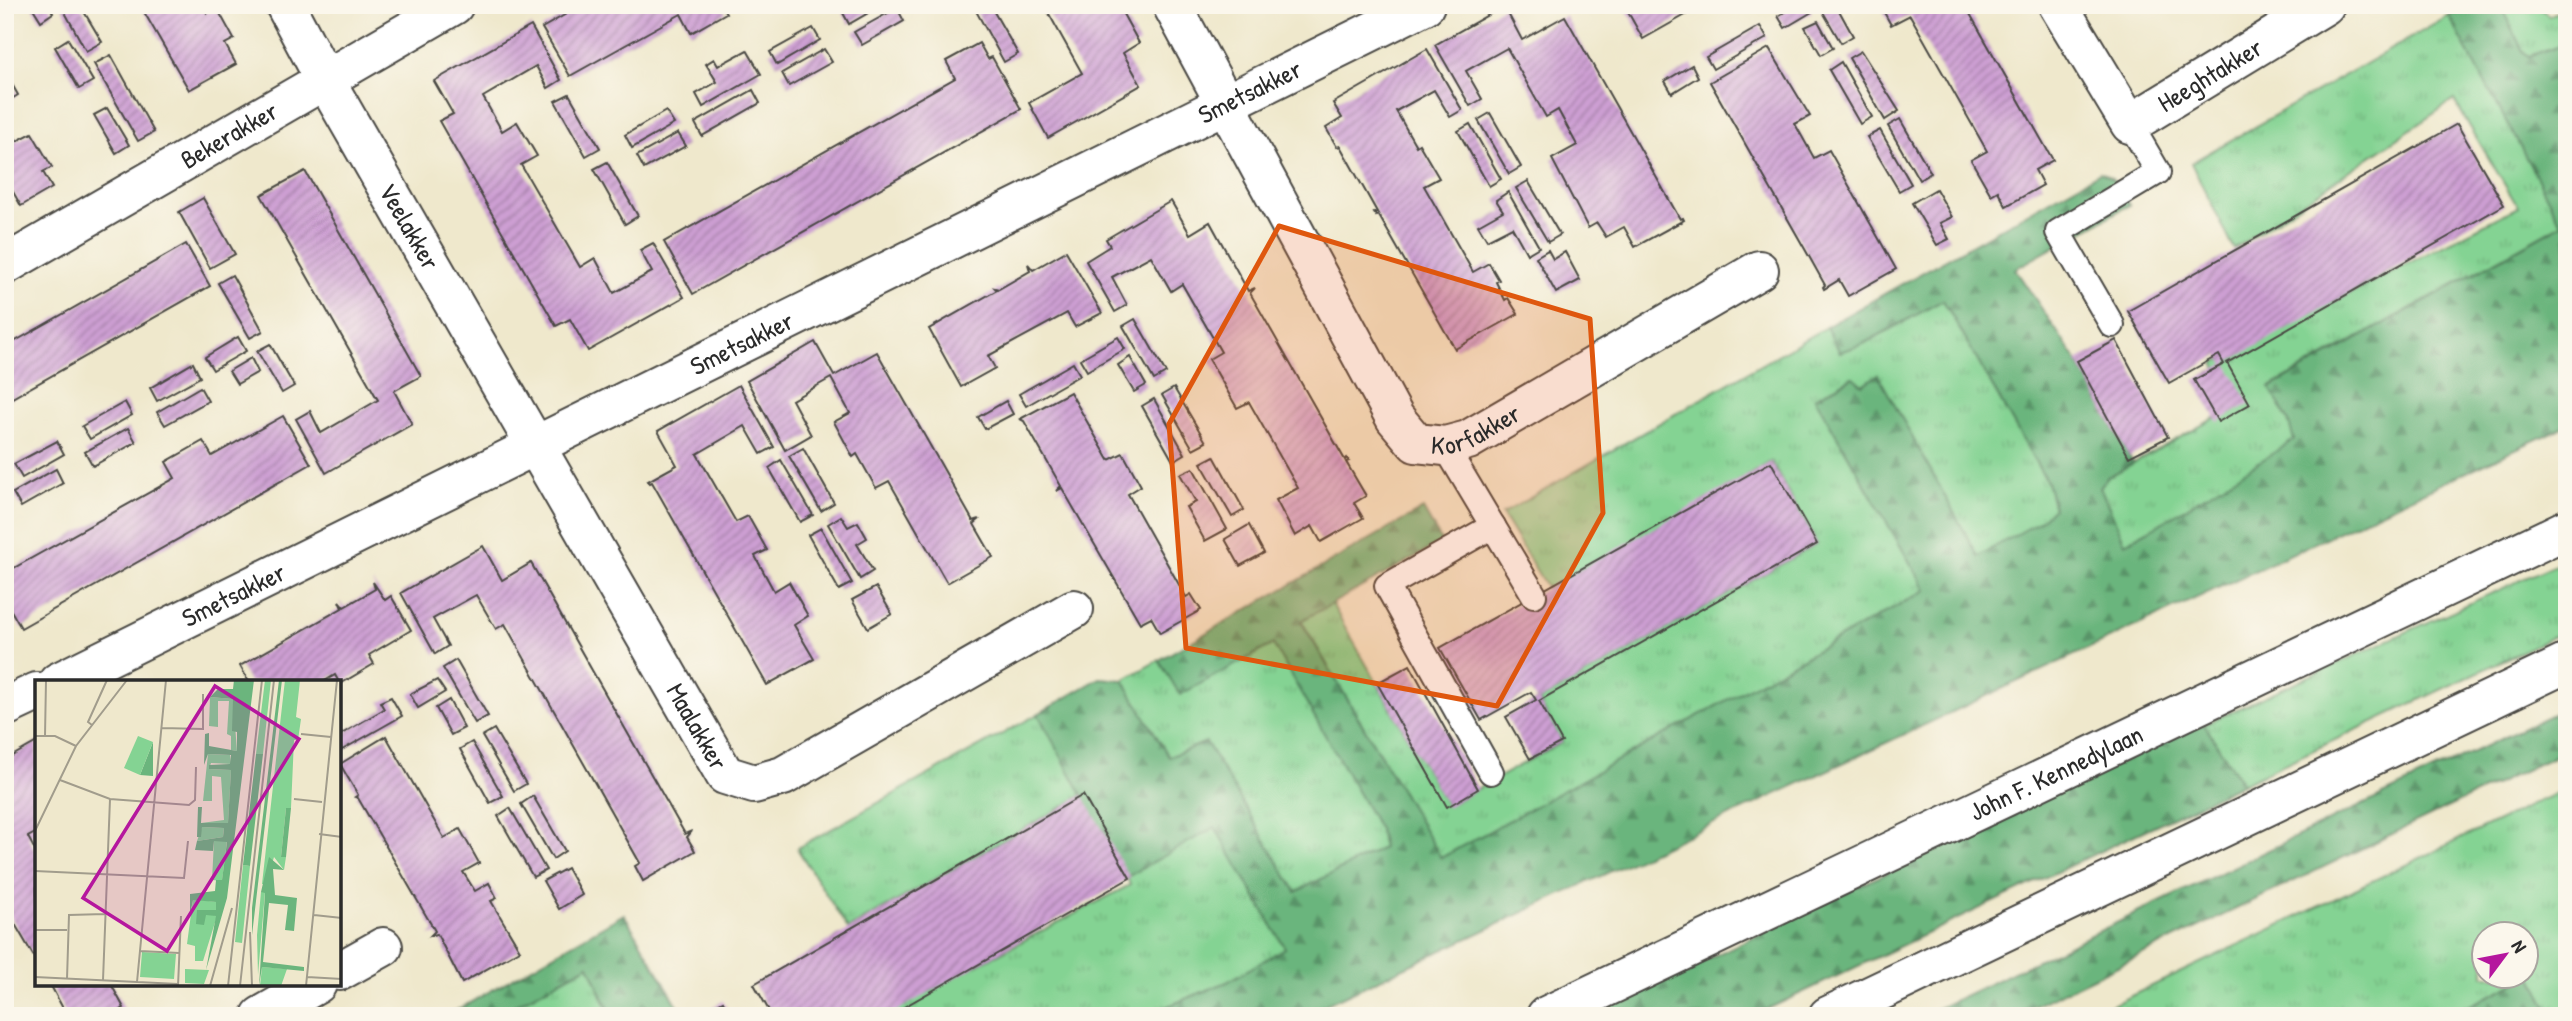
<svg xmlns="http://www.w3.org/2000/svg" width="2572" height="1021" viewBox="0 0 2572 1021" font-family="'Patrick Hand',sans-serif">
<defs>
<pattern id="grass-tufts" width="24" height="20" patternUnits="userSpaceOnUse" patternTransform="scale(1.75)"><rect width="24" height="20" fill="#84d393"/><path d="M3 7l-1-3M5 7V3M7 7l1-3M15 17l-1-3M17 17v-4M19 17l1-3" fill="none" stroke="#72b57f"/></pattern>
<pattern id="forest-firs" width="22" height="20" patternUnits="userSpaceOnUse" patternTransform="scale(1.75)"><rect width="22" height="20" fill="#6bb57d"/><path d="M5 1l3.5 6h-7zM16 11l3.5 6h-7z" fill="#589367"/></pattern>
<pattern id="building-hatch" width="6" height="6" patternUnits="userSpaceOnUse" patternTransform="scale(1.75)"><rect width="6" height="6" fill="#cd9fd3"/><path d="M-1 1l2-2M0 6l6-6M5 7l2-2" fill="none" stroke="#a782ab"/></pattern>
</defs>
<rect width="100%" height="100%" fill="#fbf7ec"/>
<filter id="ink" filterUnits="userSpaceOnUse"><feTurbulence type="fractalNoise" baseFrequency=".0143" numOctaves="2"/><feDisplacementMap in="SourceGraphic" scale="14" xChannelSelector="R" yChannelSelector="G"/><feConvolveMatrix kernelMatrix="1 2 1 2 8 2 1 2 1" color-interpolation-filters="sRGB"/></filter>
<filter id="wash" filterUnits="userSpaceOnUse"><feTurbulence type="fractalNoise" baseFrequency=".00686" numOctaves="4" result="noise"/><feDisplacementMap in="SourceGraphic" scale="28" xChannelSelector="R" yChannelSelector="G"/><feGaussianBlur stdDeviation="1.57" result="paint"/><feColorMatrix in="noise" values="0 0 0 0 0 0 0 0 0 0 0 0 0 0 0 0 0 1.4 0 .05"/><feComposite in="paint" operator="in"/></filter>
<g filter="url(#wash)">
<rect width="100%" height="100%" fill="#efe8cc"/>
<g fill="url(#grass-tufts)" stroke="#587f5f" stroke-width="2" fill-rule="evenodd">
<polygon points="2500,5 2539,5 2549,16 2567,7 2567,45 2565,43 2529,56 2523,52"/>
<polygon points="2449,16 2563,223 2270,387 2288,420 2295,440 2155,527 2125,543 2100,487 2108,477 2217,417 2229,392 2214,363 2518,207 2454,100 2234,249 2191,163"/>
<polygon points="1943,300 2047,482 2054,508 2039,522 1978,557 1878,376 1862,385 1852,377 1815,398 1926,590 1441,858 1301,620 1332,604 1447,806 1562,742 1539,701 1817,544 1771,462 1550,593 1502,514 1826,327 1840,352 1863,344"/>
<polygon points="2567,559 2567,630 2242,784 2204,724"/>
<polygon points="1273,644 1379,829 1383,848 1296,892 1206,742 1169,757 1123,680 1159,660 1180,694"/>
<polygon points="1038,714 1083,795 848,929 797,848"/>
<path d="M2567,788v225l-15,3 -20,-41 -84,41h-359zM2484,934h42v42h-42z"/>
<polygon points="1215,827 1286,949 1227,982 1144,1016 879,1016 1130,885 1127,877"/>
<polygon points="589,965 611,1016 495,1016"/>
</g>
<g fill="url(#forest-firs)" stroke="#4b7054" stroke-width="2">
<path d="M2468,5h32l23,46 6,5 36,-13 2,2v380l-1266,591h-157l83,-34 58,-34 -70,-121 -88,50 -89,-163 62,-36 23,2 46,77 37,-15 90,150 87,-44 -4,-19 -106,-185 -93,51 -21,-35 264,-151 19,33 -141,79 140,237 485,-268 -111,-192 38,-21 9,8 16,-10 100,181 61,-34 15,-14 -7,-26 -104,-182 -80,44 -23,8 -14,-25 274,-155c15,5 24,19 29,33l-114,64 62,92 56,102 -25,14 -8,10 25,56 30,-16 139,-87 -6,-20 -18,-32 292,-164 -113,-208z"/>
<polygon points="2567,707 2567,750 2026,1010 2014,1016 1922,1016"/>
<polygon points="2204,724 2242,784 1753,1016 1589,1016 1865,883"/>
<polygon points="624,914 684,1016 611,1016 589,965 495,1016 447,1016"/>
<polygon points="2532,975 2552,1016 2448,1016"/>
</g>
<g id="blocks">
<g fill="url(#building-hatch)">
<polygon points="31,5 49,5 53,13 41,21"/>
<polygon points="61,5 80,5 102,42 86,51"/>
<polygon points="140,5 202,5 207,13 217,8 234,39 225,44 236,64 189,90"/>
<polygon points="582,5 721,5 726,13 691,33 681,14 570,76 542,28"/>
<polygon points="852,5 882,5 849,24 842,11"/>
<polygon points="987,5 990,5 1018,54 1004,62 976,11"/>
<polygon points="1044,5 1118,5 1139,43 1123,53 1141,85 1048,138 1029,103 1082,73"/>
<polygon points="1624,5 1703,5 1643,39"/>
<polygon points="1796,5 1808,5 1812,12 1785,28 1778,16"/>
<polygon points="1819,5 1836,5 1853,36 1841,43"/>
<polygon points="1880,5 1965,5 2053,160 2035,170 2043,185 2006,206 1998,191 1991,195 1971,160 1987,151 1910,15 1891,25"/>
<polygon points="1504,6 1522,40 1565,16 1680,219 1683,218 1684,220 1635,247 1624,227 1606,237 1597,223 1588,228 1552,159 1577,145 1558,110 1546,117 1507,48 1466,71 1482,99 1470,106 1435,45"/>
<polygon points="897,8 904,21 862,45 854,32"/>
<polygon points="1818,21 1833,48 1821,55 1805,27"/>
<polygon points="531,26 561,80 548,88 536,66 483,97 502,131 517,122 537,156 521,165 580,267 595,258 614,293 652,272 640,250 653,243 684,297 588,351 570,319 556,326 439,121 453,114 434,81"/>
<polygon points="1760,26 1767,38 1713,69 1706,57"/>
<polygon points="813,28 820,40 777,65 770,52"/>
<polygon points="68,39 93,81 79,89 55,47"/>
<polygon points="979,43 988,59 992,57 1021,109 693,294 664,242 955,78 946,61"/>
<polygon points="1769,48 1810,116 1795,124 1814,158 1829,150 1896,269 1848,296 1839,280 1824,289 1823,287 1825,285 1806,251 1710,82"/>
<polygon points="824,49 832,62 789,86 782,73"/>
<polygon points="1427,49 1462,110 1450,117 1434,90 1396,111 1416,146 1419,144 1439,178 1424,186 1473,272 1489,263 1499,280 1496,282 1505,300 1508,298 1518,314 1455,349 1378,214 1376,216 1374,213 1377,212 1340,146 1337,147 1326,128 1342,118 1333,103"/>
<polygon points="747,50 761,74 703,107 696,94 717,82 706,64 714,59 718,66"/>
<polygon points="1861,51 1899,111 1885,120 1849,58"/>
<polygon points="111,55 154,132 138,141 94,64"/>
<polygon points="1841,62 1872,117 1860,124 1829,70"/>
<polygon points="1692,65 1698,77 1672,93 1665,81"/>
<polygon points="5,72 18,95 5,103"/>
<polygon points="753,90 760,103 702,136 695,123"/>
<polygon points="569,94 600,148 586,156 555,101"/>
<polygon points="107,108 129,145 116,153 94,115"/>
<polygon points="666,111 674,124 632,148 625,135"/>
<polygon points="1490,113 1521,167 1509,174 1478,120"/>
<polygon points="1900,119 1931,173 1919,180 1888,126"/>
<polygon points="5,120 17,141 32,133 52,167 43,172 52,188 21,206 12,190 5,194"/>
<polygon points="1470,124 1501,179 1489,186 1458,131"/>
<polygon points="2457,124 2504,205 2227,363 2250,404 2218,422 2194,380 2224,364 2219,355 2169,383 2128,311"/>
<polygon points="1880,130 1911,184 1899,191 1867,137"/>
<polygon points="678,133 686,146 644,169 637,156"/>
<polygon points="607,162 638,216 625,224 594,169"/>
<polygon points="305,171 421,376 394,391 412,424 326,473 296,419 310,411 321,433 378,400 261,195"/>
<polygon points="1528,181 1560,235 1548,242 1516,188"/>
<polygon points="1936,189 1952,217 1940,223 1949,239 1937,245 1912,203"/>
<polygon points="1508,192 1539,247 1527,254 1512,227 1487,240 1478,225 1503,211 1496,200"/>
<polygon points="203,198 235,254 210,268 179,212"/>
<polygon points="1171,201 1190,234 1210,222 1248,291 1255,288 1250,293 1345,460 1347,458 1349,461 1346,462 1366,496 1354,503 1363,518 1321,542 1312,526 1295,536 1276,500 1298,488 1249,402 1237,408 1209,359 1221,352 1182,284 1171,291 1151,256 1112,277 1127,305 1115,312 1086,261 1110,246 1106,239"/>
<polygon points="186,244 210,286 5,402 5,347"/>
<polygon points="1548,250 1553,259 1565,252 1580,280 1556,293 1536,257"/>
<polygon points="1066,251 1102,313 1075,327 1067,313 988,356 995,368 961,387 929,329 997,290 995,288 999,289 1030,271 1028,264 1033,270"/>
<polygon points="232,275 263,331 250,338 218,283"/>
<polygon points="1135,319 1166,373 1154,380 1123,326"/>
<polygon points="238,337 246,351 213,370 205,357"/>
<polygon points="1118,337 1125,349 1087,371 1080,359"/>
<polygon points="2116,340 2168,437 2129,457 2077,361"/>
<polygon points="815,342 834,376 877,352 973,521 980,519 974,524 993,557 947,583 889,481 876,488 857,454 853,457 834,422 850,413 831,378 792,400 811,435 785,450 747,381"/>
<polygon points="270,344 294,386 282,393 257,351"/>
<polygon points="1130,357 1146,385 1134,392 1118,365"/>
<polygon points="251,358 258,372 237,384 229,371"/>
<polygon points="193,363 200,377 157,401 150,388"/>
<polygon points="1073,363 1080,375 1026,406 1019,394"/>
<polygon points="739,385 774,447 761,454 745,426 697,454 736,522 748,516 767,550 755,556 774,591 789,582 808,616 794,625 814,659 767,685 652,482 650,483 648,481 677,465 658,431"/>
<polygon points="200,387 208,401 165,425 157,412"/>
<polygon points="1174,388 1206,442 1193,449 1162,395"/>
<polygon points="1070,392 1109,460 1123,453 1141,486 1128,494 1186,597 1191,594 1201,610 1160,633 1151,617 1140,623 1062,488 1056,491 1061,486 1024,421 1020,419"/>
<polygon points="1154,399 1185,454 1173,461 1142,406"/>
<polygon points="1006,401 1013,414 985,429 978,417"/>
<polygon points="125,402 132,415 90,439 82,426"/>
<polygon points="283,416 311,464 21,628 5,600 5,573 175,478 166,462 203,441 212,456"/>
<polygon points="128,428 136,442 93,466 85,452"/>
<polygon points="57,441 64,454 22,478 14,464"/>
<polygon points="803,448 834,503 821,511 789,456"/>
<polygon points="1214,456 1244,510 1232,517 1201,463"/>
<polygon points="781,460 813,515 800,522 769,468"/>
<polygon points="1771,462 1817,544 1539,701 1562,742 1530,759 1506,717 1536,700 1531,692 1481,720 1440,648"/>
<polygon points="1193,468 1227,529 1205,541 1186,507 1196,502 1180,474"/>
<polygon points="56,469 63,483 21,507 13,493"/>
<polygon points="841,516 848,527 858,522 867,538 857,544 873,571 860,579 828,524"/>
<polygon points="1249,525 1264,553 1240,566 1225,539"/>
<polygon points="821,528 852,583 839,590 808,535"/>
<polygon points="483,546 502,580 531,563 685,834 692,831 687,837 695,851 643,881 635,866 640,863 505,624 496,629 476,595 433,619 448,646 435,654 401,593"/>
<polygon points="373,582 385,600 391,596 411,630 369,655 374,664 340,684 335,675 323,682 249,682 240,666 342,608 339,601 344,607 375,589"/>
<polygon points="876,587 892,614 868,628 852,600"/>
<polygon points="456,660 488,716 475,723 443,668"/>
<polygon points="1410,665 1478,789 1447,807 1377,683"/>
<polygon points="437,680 445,692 418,708 410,694"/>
<polygon points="391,697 402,716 342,750 340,747 340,735 384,709 380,702"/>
<polygon points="449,700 464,728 451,735 436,708"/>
<polygon points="494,729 526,784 514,791 482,736"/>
<polygon points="386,736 444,838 460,829 479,863 463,872 475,891 489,883 497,898 491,901 520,950 462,983 437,934 430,936 435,931 358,798 355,797 358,795 340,764"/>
<polygon points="37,742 37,832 28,837 37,854 37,962 5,907 5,760"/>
<polygon points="472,742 503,796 490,803 460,749"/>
<polygon points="1083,795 1130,878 888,1016 772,1016 754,984"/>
<polygon points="533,796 565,851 553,859 521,804"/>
<polygon points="510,808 546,870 533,877 498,816"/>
<polygon points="567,868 582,895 559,909 543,881"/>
<polygon points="50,984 111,984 124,1008 111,1016 67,1016"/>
<polygon points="723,1001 731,1016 697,1016"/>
</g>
</g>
</g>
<g filter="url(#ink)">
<use href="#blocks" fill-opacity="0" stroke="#484743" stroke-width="2"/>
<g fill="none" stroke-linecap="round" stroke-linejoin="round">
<g stroke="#484743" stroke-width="28">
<g id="service">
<polyline points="2112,325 2058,232 2158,172 2130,124"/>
<polyline points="1445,446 1534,595"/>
<polyline points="1491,772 1387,586 1493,526"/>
</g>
</g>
<g stroke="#484743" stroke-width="42">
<g id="minor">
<path id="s1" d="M285,5l40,75 400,695 29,9 29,-8 291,-167"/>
<path id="s2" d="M1172,5l223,413 21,25 29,3 23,-6 291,-170"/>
<path id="s3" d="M2058,5l72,119 195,-119"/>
<path id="s4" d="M5,265l449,-260"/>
<path id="s5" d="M58,682l1367,-677"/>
<polyline points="5,707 37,692"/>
<polyline points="340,971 383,947"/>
<polyline points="261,1016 317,984"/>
</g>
</g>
<g stroke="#484743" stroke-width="42">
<g id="primary">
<path id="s6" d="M1546,1016l1021,-487"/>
<polyline points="1828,1016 2567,663"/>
</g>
</g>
<use href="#service" stroke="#fff" stroke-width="24"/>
<use href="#minor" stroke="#fff" stroke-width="38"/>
<use href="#primary" stroke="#fff" stroke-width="38"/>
</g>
</g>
<path fill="#df570e" fill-opacity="0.2" stroke="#df570e" stroke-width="5" stroke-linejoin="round" d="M1279,226l311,93 13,194 -106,193 -311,-58 -17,-224z"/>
<g text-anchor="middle" stroke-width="5" stroke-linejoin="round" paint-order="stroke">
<g font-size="26" fill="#2b2b2b" stroke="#fbf7ec">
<text dy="9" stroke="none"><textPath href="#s3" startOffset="233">Heeghtakker</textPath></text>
<text dy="9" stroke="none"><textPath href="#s5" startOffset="1330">Smetsakker</textPath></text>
<text dy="9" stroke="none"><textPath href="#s4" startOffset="259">Bekerakker</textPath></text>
<text dy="9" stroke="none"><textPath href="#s1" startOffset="254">Veelakker</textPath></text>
<text dy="9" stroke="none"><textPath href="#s5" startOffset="763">Smetsakker</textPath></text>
<text dy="9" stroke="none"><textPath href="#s2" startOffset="565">Korfakker</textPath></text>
<text dy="9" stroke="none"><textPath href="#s5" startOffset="196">Smetsakker</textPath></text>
<text dy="9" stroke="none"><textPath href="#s1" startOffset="831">Maalakker</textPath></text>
<text dy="9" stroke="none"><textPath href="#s6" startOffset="565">John F. Kennedylaan</textPath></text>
</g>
</g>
<g transform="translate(35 680)">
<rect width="306" height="306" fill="#efe8cc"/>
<path d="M230,0h6l-8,74h-7zM250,0h15l-4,37 5,2 -3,21h-4l-3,68h-5l-5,49h5l-2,13 -10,-13 -8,27h-4zM175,17l23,2 4,52 -6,-1v-14l-4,-2 2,-33h-11v26l-9,-1zM173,74l22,1 1,9 -20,-1 -2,6 22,1 -3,54 -27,-1 23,-3 -3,-43 -9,-1v25h-9zM167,147l22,1 -1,9 -26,4zM179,161h13l-5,40 -10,-1zM208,185l7,1 -8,77 -7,-1zM226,212h4l-7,83 -1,-40zM158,219l23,3v8h-19l20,6 -14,45h-8v-15l-8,-2zM107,272l34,2 -2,25 -34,-2zM227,287l25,2 -6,17h-21zM150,289l24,1 -5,14 -19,-1z" fill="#84d393"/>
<path d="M199,0h20l-27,218 -21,72 10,-54 -10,-1 -2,10 -8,-1 1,-14h19v-8l-23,-2 -3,15v-21l25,-3 1,-11h6l5,-38 -13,-1 -1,10 -18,-1 2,-9 26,-4 1,-9 -22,-1 -1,10h-4l1,-30h4l-1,16h27l3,-53 -22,-1v-4l21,-1 1,-9 -23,-1 -4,11 1,-31 4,-1v13l28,5v-19l-5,-1 1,-32 -23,-2 8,-8h15zM244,0h3l-30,255v-27zM118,62v34l-13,-1zM221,74h7l-13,112 -7,-1zM251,128h5l-5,49h-5zM234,177l15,13 -11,-1 2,26 22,3 -3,33 -9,-1 3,-25 -19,-2 -6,59 41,5v4l-42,-4 -3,19 6,-93 -4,-1z" fill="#6bb57d"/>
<path d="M103,56l15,6 -13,33 -16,-7z" fill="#84d393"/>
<path fill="none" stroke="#a19c8c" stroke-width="2" d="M57,45l-4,-3 19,-42M127,48l41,1v-35M266,54l30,3M0,56h20l21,10M10,56l1,-56M25,100l50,19 79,6 6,-5 1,-33M259,119l28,3M0,151l41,-85 51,-66M284,154l23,3M0,191l149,7 4,-37M279,235l28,3M0,250h32M215,252l2,54M105,271l39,2M0,297l143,7M272,297l35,2M32,299l2,-64 36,-1M68,300l7,-181M102,302l29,-302M143,306l3,-70M175,306l22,-78M193,306l34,-306M205,306l34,-306M271,306l31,-306"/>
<path fill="#b5179e" fill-opacity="0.15" stroke="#b5179e" stroke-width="3.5" d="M180,6l84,53 -132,212 -84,-53z"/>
<rect width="306" height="306" fill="none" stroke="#2b2b2b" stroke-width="3.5"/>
</g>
<rect width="2572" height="1021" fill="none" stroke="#fbf7ec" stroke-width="28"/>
<g transform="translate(2505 955) rotate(58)"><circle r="33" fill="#fbf7ec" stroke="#a8a59f" stroke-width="2"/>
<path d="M0-5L12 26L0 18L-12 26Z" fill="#b5179e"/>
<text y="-10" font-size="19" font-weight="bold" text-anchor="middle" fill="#2b2b2b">N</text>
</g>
</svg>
